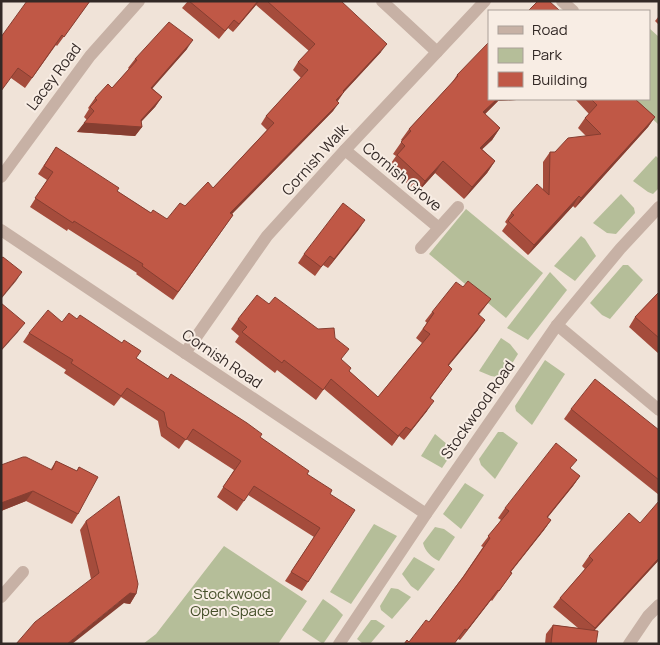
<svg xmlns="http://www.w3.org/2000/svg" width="660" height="645" viewBox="0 0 660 645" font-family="Manrope,sans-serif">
<rect width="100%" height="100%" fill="#f0e3d8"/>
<g fill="#b5be99">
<polygon points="649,28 659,37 659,125 631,99 649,99"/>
<polygon points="656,156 659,159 659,188 653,194 648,192 633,181"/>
<polygon points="621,194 634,208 635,213 616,234 607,233 593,223"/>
<polygon points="466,209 543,273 506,318 429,254"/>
<polygon points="581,236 585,239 596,256 575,281 554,266"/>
<polygon points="623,265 628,265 643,280 610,319 602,315 590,303"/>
<polygon points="550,272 567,290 528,340 507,328"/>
<polygon points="501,338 510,344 518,354 503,378 491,376 479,371"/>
<polygon points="545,360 565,374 532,425 516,411 515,406"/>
<polygon points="498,432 503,432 518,443 495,479 481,465 479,459"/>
<polygon points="435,434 454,450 442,468 421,456"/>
<polygon points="465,483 484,495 461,529 443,514"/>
<polygon points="374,524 397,536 351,604 330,592"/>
<path d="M435,527l9,2 11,8 -16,24c-8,-4 -14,-10 -16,-18z"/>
<polygon points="224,546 307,601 278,644 143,644 156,634"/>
<polygon points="414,557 435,569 418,591 411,586 402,574"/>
<polygon points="391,588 398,589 411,597 392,619 381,610 380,606"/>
<polygon points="323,599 337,609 343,615 323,644 302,630"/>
<polygon points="371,620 376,620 385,626 370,644 363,644 357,639"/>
</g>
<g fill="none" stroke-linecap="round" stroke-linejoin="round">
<g stroke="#c7b1a5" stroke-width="12">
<polyline points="382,1 437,52"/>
<polyline points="562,1 573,11"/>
<polyline points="345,150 439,228"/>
<polyline points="1,177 90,56 139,1"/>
<polyline points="1,230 426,514"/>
<polyline points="421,248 458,207"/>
<polyline points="557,325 659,410"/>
<polyline points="185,353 267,236 345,150 485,1"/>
<polyline points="1,597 23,572"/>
<polyline points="339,644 426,514 557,325 620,249 659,207"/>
<polyline points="629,644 648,616 659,605"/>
</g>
</g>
<g fill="#a54c3c">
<polygon points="90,1 57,46 56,45 25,88 11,78 1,36"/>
<polygon points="188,1 341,1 381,52 344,92 338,101 333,111 232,214 233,215 173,300 136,274 137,273 68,229 67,231 30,207 47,180 38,174 56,147 117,191 151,213 167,219 185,206 213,188 267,130 261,124 266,116 301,78 293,70 298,62 309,51 256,5 233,32 228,28 219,39 182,8"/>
<polygon points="659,16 659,25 655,21"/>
<polygon points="187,49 152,88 162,97 155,107 141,122 142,127 135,136 77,132 87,120 84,117 89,109 88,108 95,98 112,88 129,69 128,68 135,59"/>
<polygon points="457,75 533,99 498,101 485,114 500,128 492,140 482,149 495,161 487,173 464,199 435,173 417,193 389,166 396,156 393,154 402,141 401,140 409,129 451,84"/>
<polygon points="575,99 635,99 655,117 648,127 575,208 573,206 528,255 502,231 507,224 505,222 511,213 543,189 543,162 550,152 555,152 586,136 578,128 585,118 589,114"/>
<polygon points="359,229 328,268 323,265 315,276 298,263 304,254"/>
<polygon points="463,287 491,299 479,315 478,330 448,366 452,369 431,398 427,411 404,440 399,436 392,446 324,389 316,400 277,370 275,373 235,342 239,336 231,329 238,319 269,304 335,338 341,360 349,371 378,397 422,343 416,338 427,323 425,321 432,312"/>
<polygon points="659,292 659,354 629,327 635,317"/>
<polygon points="77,319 168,379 260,437 307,474 330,494 308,582 302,591 285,581 314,537 248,495 237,511 217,497 234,470 186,439 179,449 161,436 158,421 121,397 114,406 64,373 66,370 23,342 29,333 62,322"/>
<polygon points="571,409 659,430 659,495 564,419"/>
<polygon points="56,461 77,471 79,467 78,514 72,524 26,501 1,511 1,465 51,469"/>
<polygon points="570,469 580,476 573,486 547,518 551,520 544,530 511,572 512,573 492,601 491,600 460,640 458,639 409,642 429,622 462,578 483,547 481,546 501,520 498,518 505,508"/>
<polygon points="86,521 136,594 130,604 124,603 91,579 80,530"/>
<polygon points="589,556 659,560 594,631 596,644 545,644 546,634 553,625 578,628 553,607 560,598 585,569 582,566"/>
</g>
<g fill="#863e31">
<polygon points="258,1 259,1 256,5 233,32 239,24"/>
<polygon points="193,40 187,49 145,97 151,88"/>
<polygon points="387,44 381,52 344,92 338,100 331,108 343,91"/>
<polygon points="162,97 155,107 137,126 142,127 135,136 77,132 84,123 141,120"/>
<polygon points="497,99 533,99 498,101 475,124 483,112"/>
<polygon points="339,103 333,111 225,221 230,213"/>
<polygon points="655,117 648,127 575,208 581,198"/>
<polygon points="500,128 492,140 472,159 480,148"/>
<polygon points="443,161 435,173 417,193 425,181"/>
<polygon points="495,161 487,173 464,199 472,187"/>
<polygon points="579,196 573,206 528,255 534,245"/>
<polygon points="365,220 359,229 328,268 334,259"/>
<polygon points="22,272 16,281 1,299 1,298"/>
<polygon points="485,320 478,330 441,375 448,365"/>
<polygon points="25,323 18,332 1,351 1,350"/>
<polygon points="434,401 427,411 404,440 411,430"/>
<polygon points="406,427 399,436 392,446 398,436"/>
<polygon points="580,476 573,486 540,527 547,517"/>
<polygon points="33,491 26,501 1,511 1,503"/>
<polygon points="551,520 544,530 503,581 510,572"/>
<polygon points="659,558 659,560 588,637 595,628"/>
<polygon points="498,590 491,600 460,640 467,630"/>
<polygon points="130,593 136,594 130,604 124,603 72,644 67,644"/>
</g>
<g fill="#c05846" stroke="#863e31">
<polygon points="27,1 90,1 64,37 62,35 32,78 18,68 1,91 1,37"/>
<polygon points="189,1 258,1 239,24 234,20 225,31"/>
<polygon points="267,1 341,1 387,44 343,91 344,92 336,100 339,103 230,213 233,215 178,292 142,266 143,264 74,221 73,223 35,198 53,172 44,166 56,147 119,188 117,191 151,213 153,210 167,219 180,203 185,206 208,182 213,188 274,123 266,116 308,70 298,62 315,44"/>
<polygon points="538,1 549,1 559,10 558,11 528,11"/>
<polygon points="169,22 193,40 151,88 162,97 141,120 142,127 84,123 94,111 90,107 97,100 95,98 108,84 112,88 137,60 135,59"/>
<polygon points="489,42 489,99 497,99 483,112 500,128 480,148 495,161 472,187 443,161 425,181 397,155 405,146 401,142 411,131 409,129 458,76 457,75"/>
<polygon points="591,99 635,99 655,117 581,198 579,196 534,245 508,221 514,215 511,213 537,184 549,195 550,152 555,152 568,138 601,134 585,118 597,105"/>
<polygon points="343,203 365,220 334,259 330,256 321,267 304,254"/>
<polygon points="3,257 22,272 1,298 1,258"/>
<polygon points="468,281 491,299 478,314 485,320 448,365 452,369 430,398 434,401 411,430 406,427 398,436 331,379 323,390 284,360 282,363 242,332 247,327 238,319 257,295 269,304 275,297 318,329 334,328 335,338 349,349 341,359 351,368 349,371 378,397 430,334 423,329 434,313 432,312 456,282 463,287"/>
<polygon points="659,292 659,338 635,317"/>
<polygon points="1,303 25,323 1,350"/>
<polygon points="48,310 62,322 69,313 77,319 80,315 122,343 124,340 141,351 136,358 168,379 171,374 247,423 262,434 260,437 309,471 307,474 332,490 330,494 355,510 308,582 291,572 320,528 254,486 244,501 223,487 241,461 193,429 186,440 167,427 164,412 127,388 121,396 71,363 73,360 29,333"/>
<polygon points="595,379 659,430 659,480 571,409"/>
<polygon points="556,443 577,460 570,468 580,476 547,517 551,520 510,572 512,573 499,591 498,590 467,630 465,629 454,644 404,644 407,640 409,642 426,620 429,622 464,576 490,538 488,536 509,511 505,508"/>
<polygon points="23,457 26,457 52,470 56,461 77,471 79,467 98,477 78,514 33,491 1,503 1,465"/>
<polygon points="119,496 138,584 136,594 130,593 67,644 16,644 35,622 99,573 86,521"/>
<polygon points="659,501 659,558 595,628 560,598 593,560 589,556 629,513 640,523"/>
<polygon points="553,625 598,631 596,644 551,644"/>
</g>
<g text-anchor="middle" stroke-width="4" stroke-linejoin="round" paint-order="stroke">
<g font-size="15" fill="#332926" stroke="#f8ede4">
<text transform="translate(54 77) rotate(-53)" y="5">Lacey Road</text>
<text transform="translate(315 160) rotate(-48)" y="5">Cornish Walk</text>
<text transform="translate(402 177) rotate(40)" y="5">Cornish Grove</text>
<text transform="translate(222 359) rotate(34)" y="5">Cornish Road</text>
<text transform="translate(478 410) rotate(-55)" y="5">Stockwood Road</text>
</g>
<g font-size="15" fill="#46502b" stroke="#f8ede4">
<text x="232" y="599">Stockwood<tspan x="232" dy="17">Open Space</tspan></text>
</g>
</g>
<rect width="660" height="645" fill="none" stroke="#332926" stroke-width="5"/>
<rect x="488" y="10" width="162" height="90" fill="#f8ede4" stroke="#a99f98"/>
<rect x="498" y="26" width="25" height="8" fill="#c7b1a5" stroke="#a99f98"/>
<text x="532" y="35" font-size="15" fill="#332926">Road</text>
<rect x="498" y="48" width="25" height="15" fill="#b5be99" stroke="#a99f98"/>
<text x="532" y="60" font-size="15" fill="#332926">Park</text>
<rect x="498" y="72" width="25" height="15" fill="#c05846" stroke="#a99f98"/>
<text x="532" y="85" font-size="15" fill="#332926">Building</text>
</svg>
